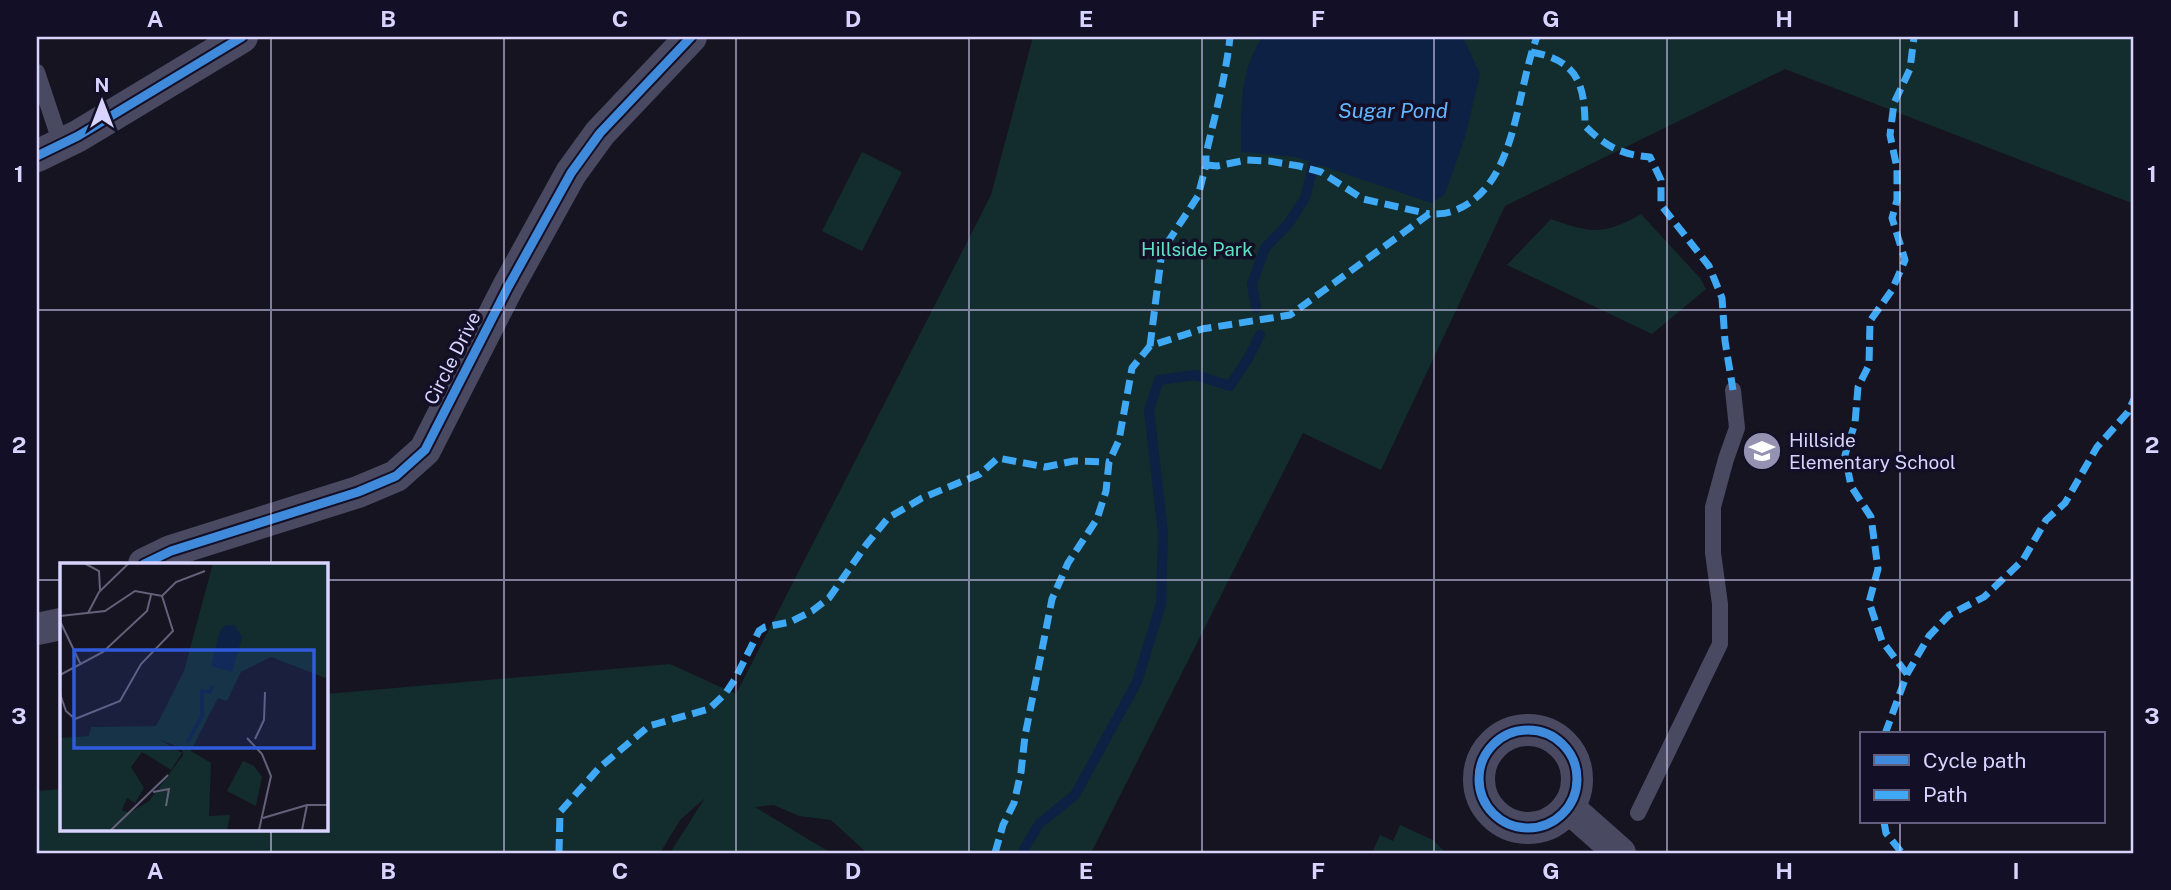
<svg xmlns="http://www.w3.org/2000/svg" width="2171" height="890" viewBox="0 0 2171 890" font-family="'Public Sans',sans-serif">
<rect width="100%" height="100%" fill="#161421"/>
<g fill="#132c2d">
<polygon points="1033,37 2134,37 2134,204 1785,69 1505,206 1381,470 1303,433 1091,853 867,853 831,820 799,816 774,805 755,807 831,853 670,853 705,798 680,820 660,853 37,853 37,791 61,789 61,829 326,829 326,694 670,664 736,694 991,195"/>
<polygon points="862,152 902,172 862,251 822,231"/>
<path d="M1641,214l59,64 6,11 -54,45 -145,-69 44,-46c39,14 52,17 90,-5z"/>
<polygon points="1400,825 1433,840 1446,853 1372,853 1380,835 1393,841"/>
</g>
<path fill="#0d2144" d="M1263,37h200l17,37 -15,63 -20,57 -14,9 -135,-46 -55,-5c0,-38 -2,-83 22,-115z"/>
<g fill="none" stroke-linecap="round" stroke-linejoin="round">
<g stroke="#0d2144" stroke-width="10">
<polyline points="1256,308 1252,284 1265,248 1289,223 1305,198 1317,150"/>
<polyline points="1024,849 1039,824 1075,795 1137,682 1161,604 1163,533 1149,410 1159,380 1195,375 1230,386 1249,357 1260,335"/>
</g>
<g stroke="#4a4962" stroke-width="16">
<polyline points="37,72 61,144"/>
<polyline points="1638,813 1720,644 1720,604 1713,553 1713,507 1726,459 1737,428 1733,390"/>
</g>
<g stroke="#4a4962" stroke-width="32">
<polyline points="37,156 78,136 242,37"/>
<polyline points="144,564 171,551 358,492 396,476 425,450 508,287 571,173 600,133 691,37"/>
<polyline points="37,629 61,624"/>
<circle cx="1528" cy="779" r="49"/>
<polyline points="1568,807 1620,853"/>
</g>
<g stroke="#3fa9f5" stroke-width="7" stroke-dasharray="14 7" stroke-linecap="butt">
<path d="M1531,52c45,8 54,30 54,74 20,20 37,29 65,31l11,23v25l48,61 13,32 3,43 8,49"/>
<polyline points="1206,165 1217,166 1247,160 1269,161 1299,166 1321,172 1363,199 1429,214"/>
<path d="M1150,346l12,-95 36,-55 8,-31v-11c9,-39 20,-78 24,-117"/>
<polyline points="1907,674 1882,641 1869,602 1878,569 1871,517 1851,486 1845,455 1855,423 1858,387 1869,365 1870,321 1892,290 1905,260 1892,218 1897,200 1897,168 1890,135 1894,103 1910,69 1914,37"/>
<polyline points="1885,734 1907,674 1929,636 1949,615 1984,597 2023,560 2046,520 2065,503 2097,447 2128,412 2134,399"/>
<polyline points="1884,822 1886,833 1902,853"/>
<polyline points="559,853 560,812 599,768 649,726 709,709 725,694 735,679 759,631 765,627 790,622 812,611 829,598 866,545 888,518 922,498 980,474 998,458 1045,467 1074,461 1109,462"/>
<path d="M995,853l8,-28 11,-22 7,-31 4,-36 27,-137 16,-36 29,-44 9,-28 3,-29 10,-22 13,-72 18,-22 52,-17 88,-14 139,-101c6,0 15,0 21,-2 68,-21 65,-120 87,-175"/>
</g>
<g stroke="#130f26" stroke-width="13">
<g id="cycleway">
<polyline points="37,156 78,136 242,37"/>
<polyline points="144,564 171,551 358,492 396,476 425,450 508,287 571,173 600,133 691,37"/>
<circle cx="1528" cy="779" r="49"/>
</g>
</g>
<use href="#cycleway" stroke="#408adc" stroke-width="9"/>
</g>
<path fill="none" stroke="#d9d4ff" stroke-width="2" stroke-opacity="0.55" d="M271,37v527M504,37v816M736,37v816M969,37v816M1202,37v816M1434,37v816M1667,37v816M1900,37v697M37,310h2097M37,580h24M326,580h1808M1900,822v31M271,829v24"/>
<defs>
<g id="school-disc" transform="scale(2.0125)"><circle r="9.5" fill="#9591b1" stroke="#130f26"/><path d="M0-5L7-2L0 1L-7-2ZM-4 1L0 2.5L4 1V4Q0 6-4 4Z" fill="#fff"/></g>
</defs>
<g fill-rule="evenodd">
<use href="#school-disc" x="1762" y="451"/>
</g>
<g text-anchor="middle" stroke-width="7" stroke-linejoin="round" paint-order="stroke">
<g font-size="19" fill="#5fe0c0" stroke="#130f26">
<text x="1197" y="256">Hillside Park</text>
</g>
<g font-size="19" fill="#d9d4ff" stroke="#130f26">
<text transform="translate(452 358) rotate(-63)" y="7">Circle Drive</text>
</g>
<g font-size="19" fill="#d9d4ff" stroke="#130f26" text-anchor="start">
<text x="1789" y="447">Hillside<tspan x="1789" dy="22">Elementary School</tspan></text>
</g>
<g font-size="21" font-style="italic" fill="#62b6ff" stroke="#130f26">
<text x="1393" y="118">Sugar Pond</text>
</g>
</g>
<g transform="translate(60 563)">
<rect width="268" height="268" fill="#161421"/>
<path d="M153,0h115v116l-57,-22 -30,15 -14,29 -9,-3 -27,53 20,12 -2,53 21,-1 -3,15h-167v-92l29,-2 2,-9 65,-1 28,-55zM99,176l23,10 1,6 -34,46 -20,12 -7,-3 5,-12 8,5 9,-15 -13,-21 11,-15 29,18 11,-17zM183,198l11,5 8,11 -6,29 -29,-15z" fill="#132c2d" fill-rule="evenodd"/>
<path d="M166,62h8l8,12 -10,35 -21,-6 9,-35z" fill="#0d2144"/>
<path fill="none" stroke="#0d2144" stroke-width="3.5" d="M127,180l15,-27v-25l8,1 3,-6"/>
<path fill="none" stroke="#64617a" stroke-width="2" d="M24,0l15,8 1,19M28,50l11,-21 30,-29M0,53l45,-5 30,-20 27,5 14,-14 29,-11M0,58l21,44M0,112l43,-23 44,-41 4,-16M0,131l6,17 9,8 45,-18 21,-37 32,-33 -11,-35M187,175l15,16 9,22 -12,54M195,176l9,-19 1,-28M93,229l16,-3 -3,17M203,255l44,-13h21M51,267l57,-55M242,267l5,-25"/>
<path fill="#305bdc" fill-opacity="0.15" stroke="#305bdc" stroke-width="3.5" d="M14,87h240v98h-240z"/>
<rect width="268" height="268" fill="none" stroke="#d9d4ff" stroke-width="3.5"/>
</g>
<rect width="2171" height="890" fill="none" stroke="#130f26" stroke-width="77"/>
<rect x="1860" y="732" width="245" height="91" fill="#130f26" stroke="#625e7d" stroke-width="2"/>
<rect x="1874" y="755" width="35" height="10" fill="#408adc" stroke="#625e7d" stroke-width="2"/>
<text x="1923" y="768" font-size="21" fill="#d9d4ff">Cycle path</text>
<rect x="1874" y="790" width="35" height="10" fill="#3fa9f5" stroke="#625e7d" stroke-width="2"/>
<text x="1923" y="802" font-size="21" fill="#d9d4ff">Path</text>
<g transform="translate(102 102)" stroke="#130f26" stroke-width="5" paint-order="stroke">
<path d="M0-5L12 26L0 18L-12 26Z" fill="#d9d4ff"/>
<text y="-10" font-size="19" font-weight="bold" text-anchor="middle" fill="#d9d4ff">N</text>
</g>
<rect x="38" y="38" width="2094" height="814" fill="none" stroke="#d9d4ff" stroke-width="2.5"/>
<g font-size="23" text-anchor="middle" font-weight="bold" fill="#d9d4ff">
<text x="155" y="27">A</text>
<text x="388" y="27">B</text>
<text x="620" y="27">C</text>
<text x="853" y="27">D</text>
<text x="1086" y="27">E</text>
<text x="1318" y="27">F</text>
<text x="1551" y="27">G</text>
<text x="1784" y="27">H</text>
<text x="2016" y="27">I</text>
<text x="19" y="182">1</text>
<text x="2152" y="182">1</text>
<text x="19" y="453">2</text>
<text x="2152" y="453">2</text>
<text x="19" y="724">3</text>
<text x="2152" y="724">3</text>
<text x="155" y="879">A</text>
<text x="388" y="879">B</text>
<text x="620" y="879">C</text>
<text x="853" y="879">D</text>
<text x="1086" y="879">E</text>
<text x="1318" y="879">F</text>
<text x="1551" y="879">G</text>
<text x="1784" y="879">H</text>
<text x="2016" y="879">I</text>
</g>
</svg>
